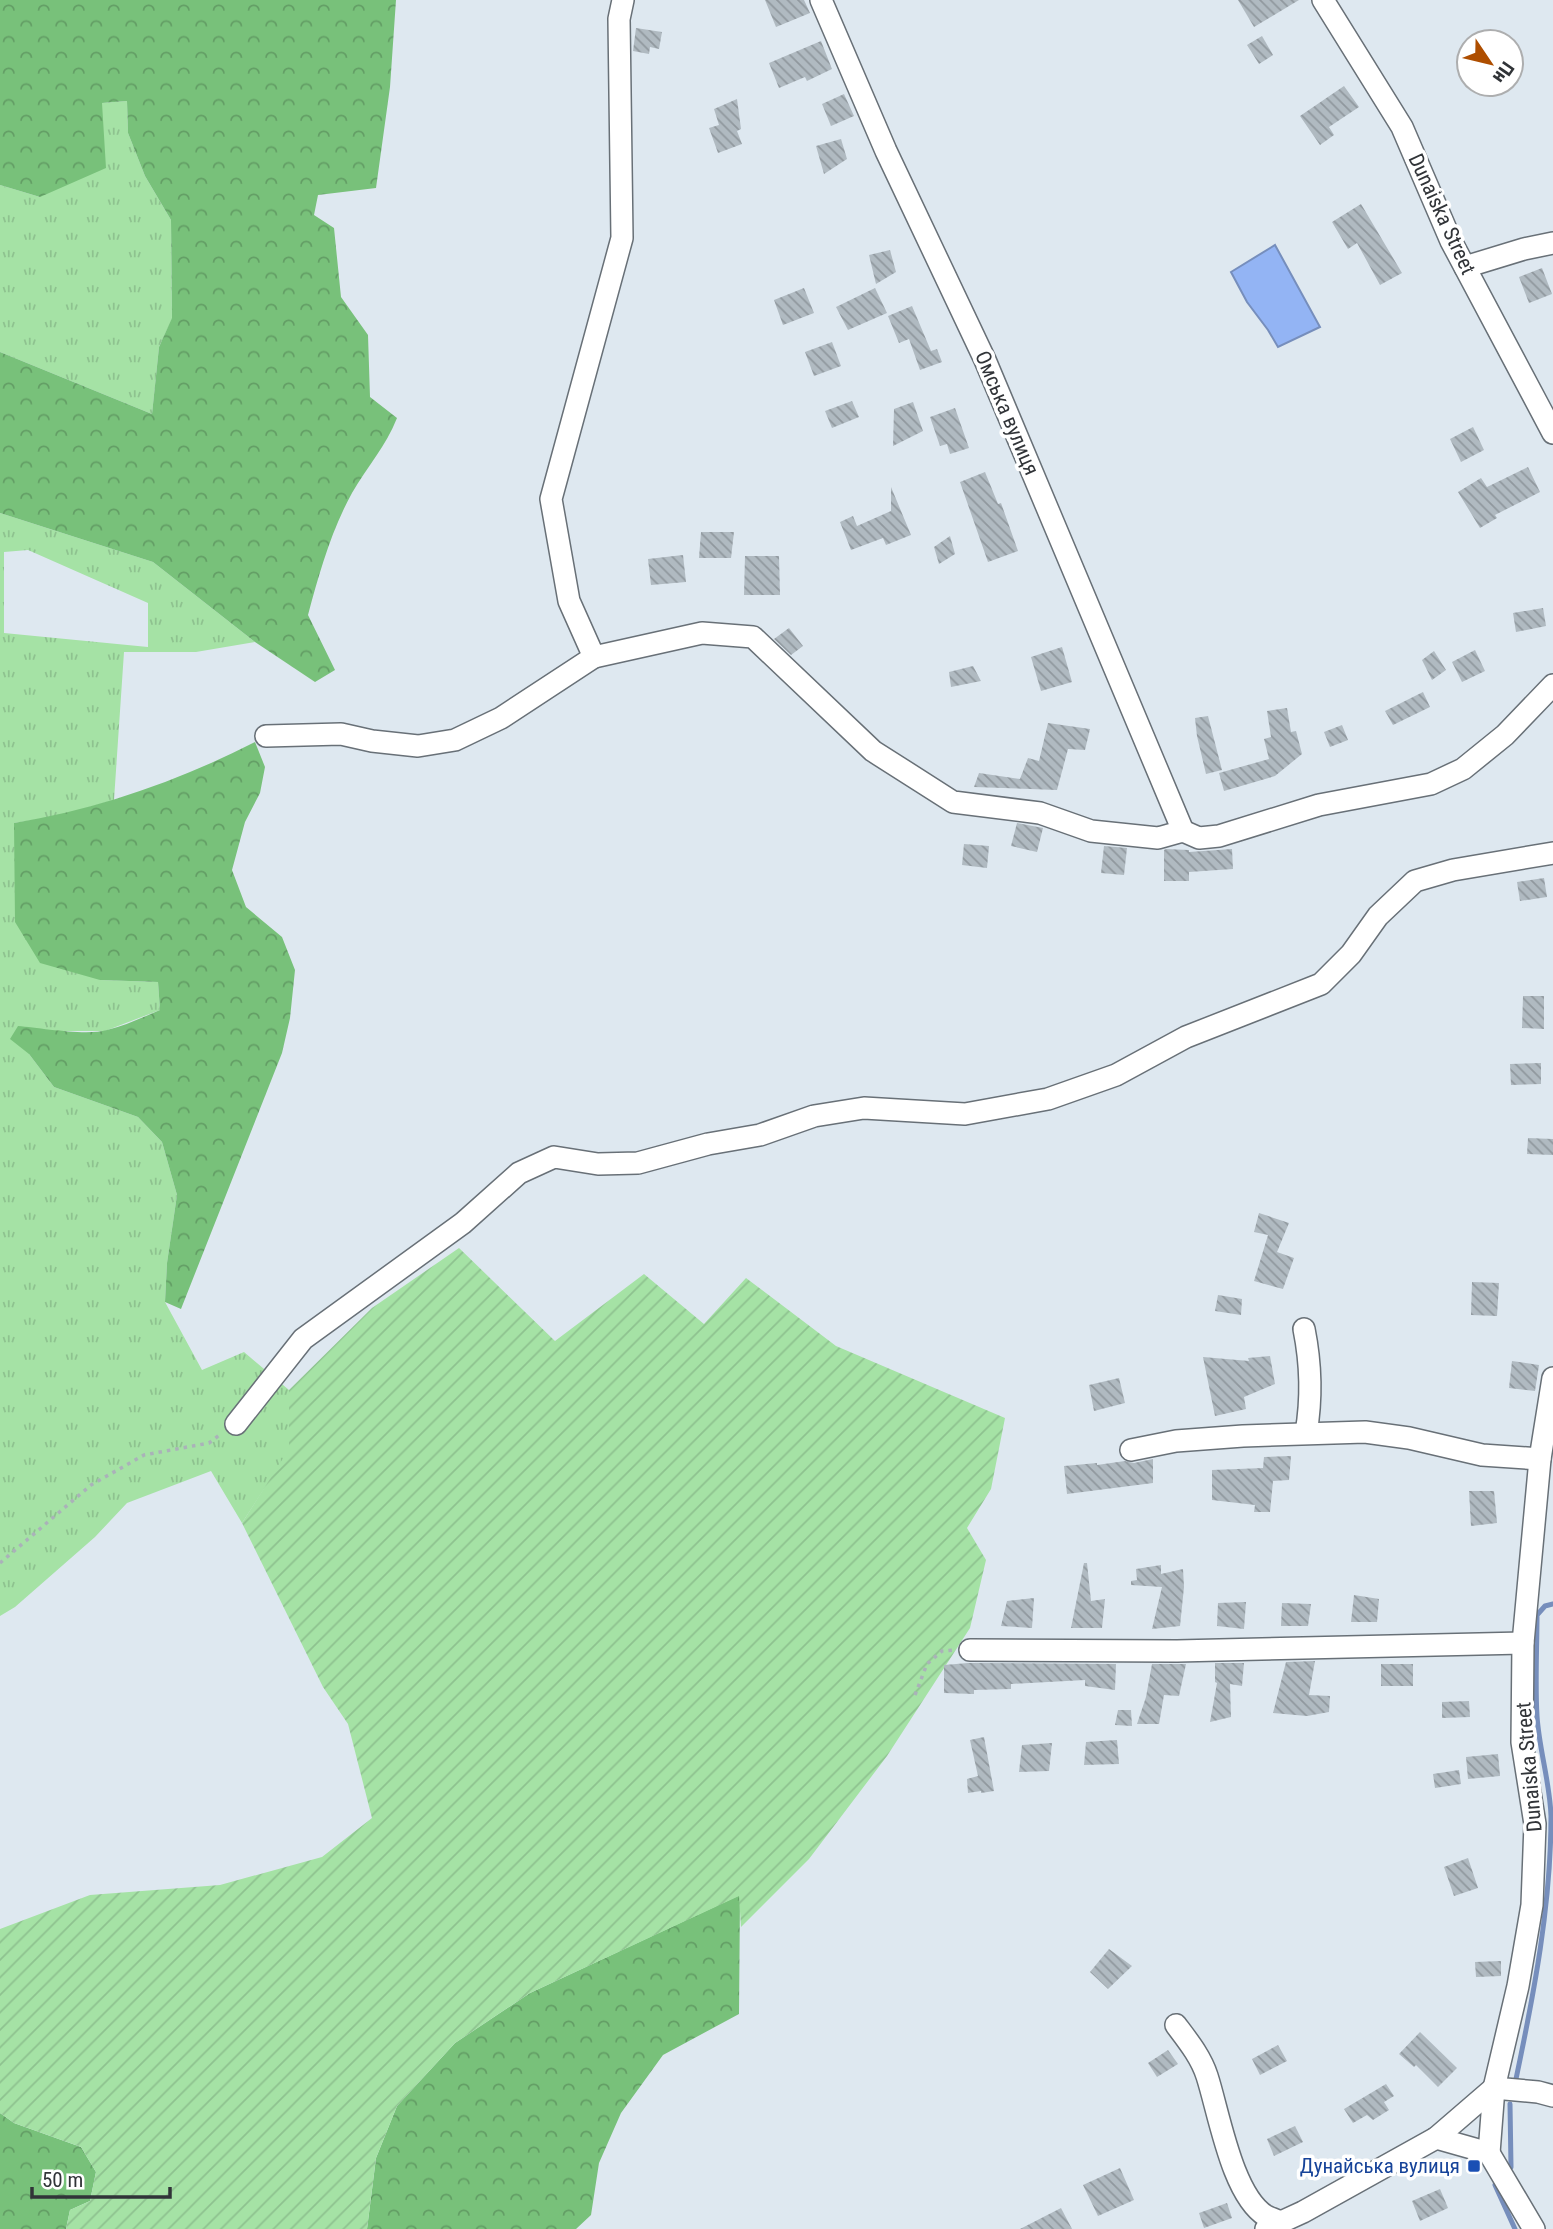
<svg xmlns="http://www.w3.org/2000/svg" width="1553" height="2229" viewBox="0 0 1553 2229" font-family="'Roboto Condensed',sans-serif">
<defs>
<pattern id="grass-tufts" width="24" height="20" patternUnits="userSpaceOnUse" patternTransform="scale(1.75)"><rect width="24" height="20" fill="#a5e2a5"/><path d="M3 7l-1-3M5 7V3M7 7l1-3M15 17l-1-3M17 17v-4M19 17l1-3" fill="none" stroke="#8ec28f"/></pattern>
<pattern id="forest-crowns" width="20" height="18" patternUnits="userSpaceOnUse" patternTransform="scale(1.75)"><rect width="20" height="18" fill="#78c17a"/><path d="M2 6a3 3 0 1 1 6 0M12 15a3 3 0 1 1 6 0" fill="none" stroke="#639e65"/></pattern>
<pattern id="garden-furrows" width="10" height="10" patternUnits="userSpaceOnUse" patternTransform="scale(1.75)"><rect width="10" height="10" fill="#a5e2a5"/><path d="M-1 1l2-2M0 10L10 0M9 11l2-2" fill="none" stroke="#8ec28f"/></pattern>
<pattern id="building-back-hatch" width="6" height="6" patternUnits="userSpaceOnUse" patternTransform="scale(1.75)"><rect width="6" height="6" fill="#b0bac1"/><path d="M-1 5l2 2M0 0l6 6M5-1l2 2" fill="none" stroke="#90989e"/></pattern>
</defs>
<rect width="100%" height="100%" fill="#dee8f0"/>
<g fill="url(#grass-tufts)" fill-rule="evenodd">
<polygon points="127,101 128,133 145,176 171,220 172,319 159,347 152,414 0,352 0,185 40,197 102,103"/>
<path d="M0,513l153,49 102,80 -59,10h-72l-10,148 -55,16 -45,7 86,157 58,2 2,28 -55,21h-41l-35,23 25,33 84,30 24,25 15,53 -10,68 -2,39 37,68 42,-18 45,38 1,59 -48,74 -31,-52 -84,32 -32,34 -80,70 -15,9zM28,550l120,53v44l-144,-14v-81z"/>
</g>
<g fill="url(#forest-crowns)">
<path d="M0,0h396l-6,87 -14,101 -58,7 -4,20 20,13 7,69 27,38 2,62 27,21c-11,28 -30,49 -45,75 -21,38 -33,81 -44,122l27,55 -20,12 -60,-40 -102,-80 -153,-49v-161l152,62 7,-67 13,-29 -1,-98 -26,-44 -17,-43 -1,-32 -25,2 4,65 -66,29 -40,-12z"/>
<path d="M255,742l10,25 -5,26 -15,29 -13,48 14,37 36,30 13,33 -5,48 -8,35 -101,256 -16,-7 2,-39 10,-68 -15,-53 -24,-25 -84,-30 -25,-33 -19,-15 8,-13c23,2 68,10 89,4 18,-4 36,-13 53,-20l-2,-28 -58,-2 -60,-17 -25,-41 -1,-99c84,-14 165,-42 241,-81z"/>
<polygon points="740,1895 739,2014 663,2055 621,2113 599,2163 591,2215 576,2229 367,2229 376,2158 397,2106 455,2043 530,1993"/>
<polygon points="0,2113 14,2123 81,2147 96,2172 90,2201 70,2210 66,2229 0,2229"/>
</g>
<polygon fill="url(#garden-furrows)" points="459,1248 555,1341 644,1274 704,1324 746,1278 836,1346 1005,1418 991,1489 967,1528 986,1560 970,1628 887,1756 809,1859 741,1927 739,1896 530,1993 455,2043 397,2106 376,2158 367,2229 66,2229 70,2210 90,2201 96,2172 81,2147 14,2123 0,2113 0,1929 90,1895 220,1885 322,1857 372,1818 348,1724 323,1687 242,1523 289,1449 289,1390 372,1308"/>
<polygon fill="#93b4f4" stroke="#768ebc" stroke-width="2" points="1275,245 1320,327 1278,347 1268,330 1247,302 1231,272"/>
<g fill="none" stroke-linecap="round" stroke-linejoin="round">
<g stroke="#768ebc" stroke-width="5">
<path d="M1516,2079c18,-86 35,-174 35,-263 -1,-33 -12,-67 -14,-100 -2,-33 0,-68 0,-101l8,-9 8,-2"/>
<polyline points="1510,2104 1511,2167"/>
<polyline points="1495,2185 1515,2229"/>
</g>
</g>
<g fill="url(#building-back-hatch)">
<polygon points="765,0 804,0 810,13 776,27"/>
<polygon points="1238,0 1299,0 1254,27"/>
<polygon points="636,28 662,32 659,49 650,47 649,54 633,51"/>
<polygon points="1262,36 1273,55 1259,64 1247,45"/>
<polygon points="821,41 832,69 807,81 805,77 779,88 769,63"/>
<polygon points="1344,86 1359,107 1329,127 1334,135 1320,145 1300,116"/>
<polygon points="844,94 854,116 831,126 822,104"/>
<polygon points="737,99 741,129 737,131 742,144 718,153 709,128 719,125 714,109"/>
<polygon points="841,139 847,159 824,174 816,146"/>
<polygon points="1361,204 1402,273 1380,285 1357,243 1348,249 1332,222"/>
<polygon points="890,250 896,272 876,284 869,255"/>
<polygon points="1542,268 1552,294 1529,303 1519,277"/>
<polygon points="804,288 814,313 783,325 774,300"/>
<polygon points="875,288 887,313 848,330 836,307"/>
<polygon points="912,306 931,351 937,349 942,362 920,370 909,339 899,343 888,316"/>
<polygon points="832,342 841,366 814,376 805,352"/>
<polygon points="852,401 859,417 832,428 825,411"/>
<polygon points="913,402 923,431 893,446 894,409"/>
<polygon points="955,408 969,448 950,454 947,444 940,446 930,417"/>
<polygon points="1473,427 1484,450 1461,462 1450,439"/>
<polygon points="1528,467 1540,492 1495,515 1497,518 1480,528 1458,492 1481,478 1487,487"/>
<polygon points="985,472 998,504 1001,503 1018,551 988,562 960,482"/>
<polygon points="891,487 911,535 886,545 883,538 851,550 840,522 853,516 857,526 891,511"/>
<polygon points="701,532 734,532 731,558 699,558"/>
<polygon points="950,536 955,554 939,564 934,547"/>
<polygon points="683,555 686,582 651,585 648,559"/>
<polygon points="745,556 779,556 780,595 744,595"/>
<polygon points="1543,608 1546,626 1516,632 1513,613"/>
<polygon points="789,628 803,646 791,655 774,639"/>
<polygon points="1062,647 1072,682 1041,691 1031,657"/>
<polygon points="1475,650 1485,671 1462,682 1452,662"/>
<polygon points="1434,651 1446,670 1432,680 1422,660"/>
<polygon points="973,666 981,681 951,687 949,672"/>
<polygon points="1423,692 1430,707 1393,725 1385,711"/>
<polygon points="1287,708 1291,732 1296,731 1302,754 1275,776 1224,791 1219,773 1269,759 1264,739 1271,737 1267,711"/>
<polygon points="1208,716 1222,770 1206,774 1197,736 1195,718"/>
<polygon points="1048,723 1090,729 1085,750 1068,749 1057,790 974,787 979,773 1020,779 1028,758 1039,761"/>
<polygon points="1342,725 1348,740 1330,747 1324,732"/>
<polygon points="1017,823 1043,828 1037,852 1011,846"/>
<polygon points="964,844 989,846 987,868 962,865"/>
<polygon points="1104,846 1127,848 1124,875 1101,873"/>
<polygon points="1166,849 1189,850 1189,852 1232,849 1233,869 1189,872 1189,881 1164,881 1164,850"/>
<polygon points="1544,878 1547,897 1520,901 1517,882"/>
<polygon points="1523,996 1544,996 1544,1029 1522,1028"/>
<polygon points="1541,1063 1541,1084 1511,1085 1510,1064"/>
<polygon points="1528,1138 1553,1139 1553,1155 1527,1154"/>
<polygon points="1259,1213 1289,1223 1277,1252 1294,1258 1283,1289 1254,1281 1268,1235 1254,1232"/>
<polygon points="1472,1282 1499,1283 1497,1316 1471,1315"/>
<polygon points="1218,1295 1242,1299 1241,1315 1215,1311"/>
<polygon points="1270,1356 1275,1384 1244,1397 1246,1409 1215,1416 1203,1357 1249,1361 1248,1358"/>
<polygon points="1512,1361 1539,1365 1535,1391 1509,1388"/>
<polygon points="1119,1378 1125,1403 1094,1411 1089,1385"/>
<polygon points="1291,1456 1289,1480 1273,1481 1270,1512 1254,1512 1255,1505 1212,1500 1212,1470 1263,1468 1264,1457"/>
<polygon points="1153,1459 1153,1483 1067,1494 1064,1466 1097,1463 1097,1465 1125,1461 1134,1463"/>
<polygon points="1469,1491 1494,1491 1497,1523 1471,1526"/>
<polygon points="1084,1563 1087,1563 1091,1601 1105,1599 1102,1628 1071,1628"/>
<polygon points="1161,1565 1161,1574 1183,1569 1184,1587 1180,1626 1152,1629 1162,1587 1131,1585 1131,1581 1137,1580 1136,1569"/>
<polygon points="1354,1595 1379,1599 1377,1622 1351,1622"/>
<polygon points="1034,1598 1032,1628 1001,1626 1007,1601"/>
<polygon points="1246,1602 1244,1629 1217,1626 1218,1603"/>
<polygon points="1282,1603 1311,1604 1308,1626 1281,1626"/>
<polygon points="1315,1661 1309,1695 1330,1696 1329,1712 1307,1716 1273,1713 1286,1662"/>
<polygon points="968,1663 1116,1664 1115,1690 1085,1686 1085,1680 1011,1684 1011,1689 974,1690 974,1694 944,1693 944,1665"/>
<polygon points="1215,1663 1244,1663 1242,1686 1230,1684 1231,1717 1210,1722 1217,1683 1215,1682"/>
<polygon points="1152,1664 1186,1664 1179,1696 1164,1695 1159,1724 1137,1724 1146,1697"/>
<rect x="1381" y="1664" width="32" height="22"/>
<polygon points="1469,1701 1470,1717 1442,1718 1442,1702"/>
<polygon points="1118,1710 1131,1710 1132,1726 1115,1725"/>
<polygon points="984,1737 994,1791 981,1793 981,1791 968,1793 967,1779 978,1776 970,1740"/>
<polygon points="1117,1740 1119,1764 1084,1765 1086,1742"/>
<polygon points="1052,1743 1049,1771 1019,1772 1022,1745"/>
<polygon points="1498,1754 1500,1776 1468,1779 1466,1757"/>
<polygon points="1459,1770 1461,1784 1435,1788 1433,1774"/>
<polygon points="1468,1858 1478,1888 1454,1896 1444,1867"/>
<polygon points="1109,1949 1132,1966 1108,1989 1090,1972"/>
<polygon points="1501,1961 1501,1976 1476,1977 1475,1962"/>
<polygon points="1420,2032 1457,2068 1438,2087 1416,2065 1414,2067 1399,2054"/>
<polygon points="1278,2045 1287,2061 1260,2075 1252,2059"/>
<polygon points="1168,2050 1178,2064 1157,2077 1148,2063"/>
<polygon points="1386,2084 1394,2096 1384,2102 1389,2110 1373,2120 1367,2115 1353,2123 1344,2109"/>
<polygon points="1295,2126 1303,2142 1274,2156 1267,2139"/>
<polygon points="1120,2168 1134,2200 1098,2216 1083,2185"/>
<polygon points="1440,2189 1448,2208 1420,2221 1412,2201"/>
<polygon points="1227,2203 1232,2218 1204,2228 1199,2213"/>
<polygon points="1061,2208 1072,2229 1020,2229"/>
</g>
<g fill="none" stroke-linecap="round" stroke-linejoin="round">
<g stroke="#687077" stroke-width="24">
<g id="minor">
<polyline points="623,0 619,19 622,238 551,499 569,601 594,657 702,633 753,637 873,751 953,802 1040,813 1091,831 1158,838 1183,831 1199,838 1219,836 1319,805 1431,784 1463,769 1505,735 1553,685"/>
<polyline points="821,0 886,151 985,360 1183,831"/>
<polyline points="1323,0 1402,127 1451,241 1553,433"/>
<polyline points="1465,267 1524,249 1553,243"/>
<polyline points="266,736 341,734 372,741 418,746 455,740 501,718 594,657"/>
<path d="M1304,1329c7,35 8,69 2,104"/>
<polyline points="236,1424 303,1339 463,1223 519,1173 554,1157 598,1164 638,1163 708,1144 760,1135 814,1116 864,1108 965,1114 1048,1099 1116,1075 1186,1037 1321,984 1351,954 1378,916 1415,881 1453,870 1553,853"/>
<polyline points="1131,1450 1176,1441 1243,1436 1365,1432 1409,1438 1482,1455 1540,1459"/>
<polyline points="970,1650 1177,1651 1523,1643"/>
<path d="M1176,2025c12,16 25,32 31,51 12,37 25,119 59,140 4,2 10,4 15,6"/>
<polyline points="1436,2138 1489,2153 1534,2229"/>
<polyline points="1489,2153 1494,2088 1518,1986 1532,1905 1535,1824 1522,1742 1523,1643 1540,1459 1553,1378"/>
<polyline points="1266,2229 1303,2212 1436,2138 1494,2088 1538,2092 1553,2096"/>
</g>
</g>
<g stroke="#aab2b9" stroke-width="3.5" stroke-dasharray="3.5 5" stroke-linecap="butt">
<polyline points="0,1563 91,1485 144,1455 209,1443 222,1433"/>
<polyline points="915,1695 927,1664 942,1651 954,1650"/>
</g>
<use href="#minor" stroke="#fff" stroke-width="21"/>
</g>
<rect fill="#1a4fb4" stroke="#fff" stroke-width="2.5" x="1467" y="2159" width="14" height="14" rx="3.5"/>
<g text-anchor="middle" stroke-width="7" stroke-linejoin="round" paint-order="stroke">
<g font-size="21" fill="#313438" stroke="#fff">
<text transform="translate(1442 214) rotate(65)" y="7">Dunaiska Street</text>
<text transform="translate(1007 413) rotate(67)" y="7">Омська вулиця</text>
<text transform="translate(1529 1767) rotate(-95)" y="7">Dunaiska Street</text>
</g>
<g font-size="21" fill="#164399" stroke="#fff" text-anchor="end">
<text x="1460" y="2173">Дунайська вулиця</text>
</g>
</g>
<g transform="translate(1490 63) rotate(125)"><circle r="33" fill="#ffffff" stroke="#adaeaf" stroke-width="2"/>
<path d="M0-5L12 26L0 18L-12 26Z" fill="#ae4e00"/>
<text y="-10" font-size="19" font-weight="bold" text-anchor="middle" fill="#313438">Пн</text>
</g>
<path d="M32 2187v10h138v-10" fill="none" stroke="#313438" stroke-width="3.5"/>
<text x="42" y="2187" font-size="21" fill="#313438" stroke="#ffffff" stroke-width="5" paint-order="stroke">50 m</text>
</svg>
